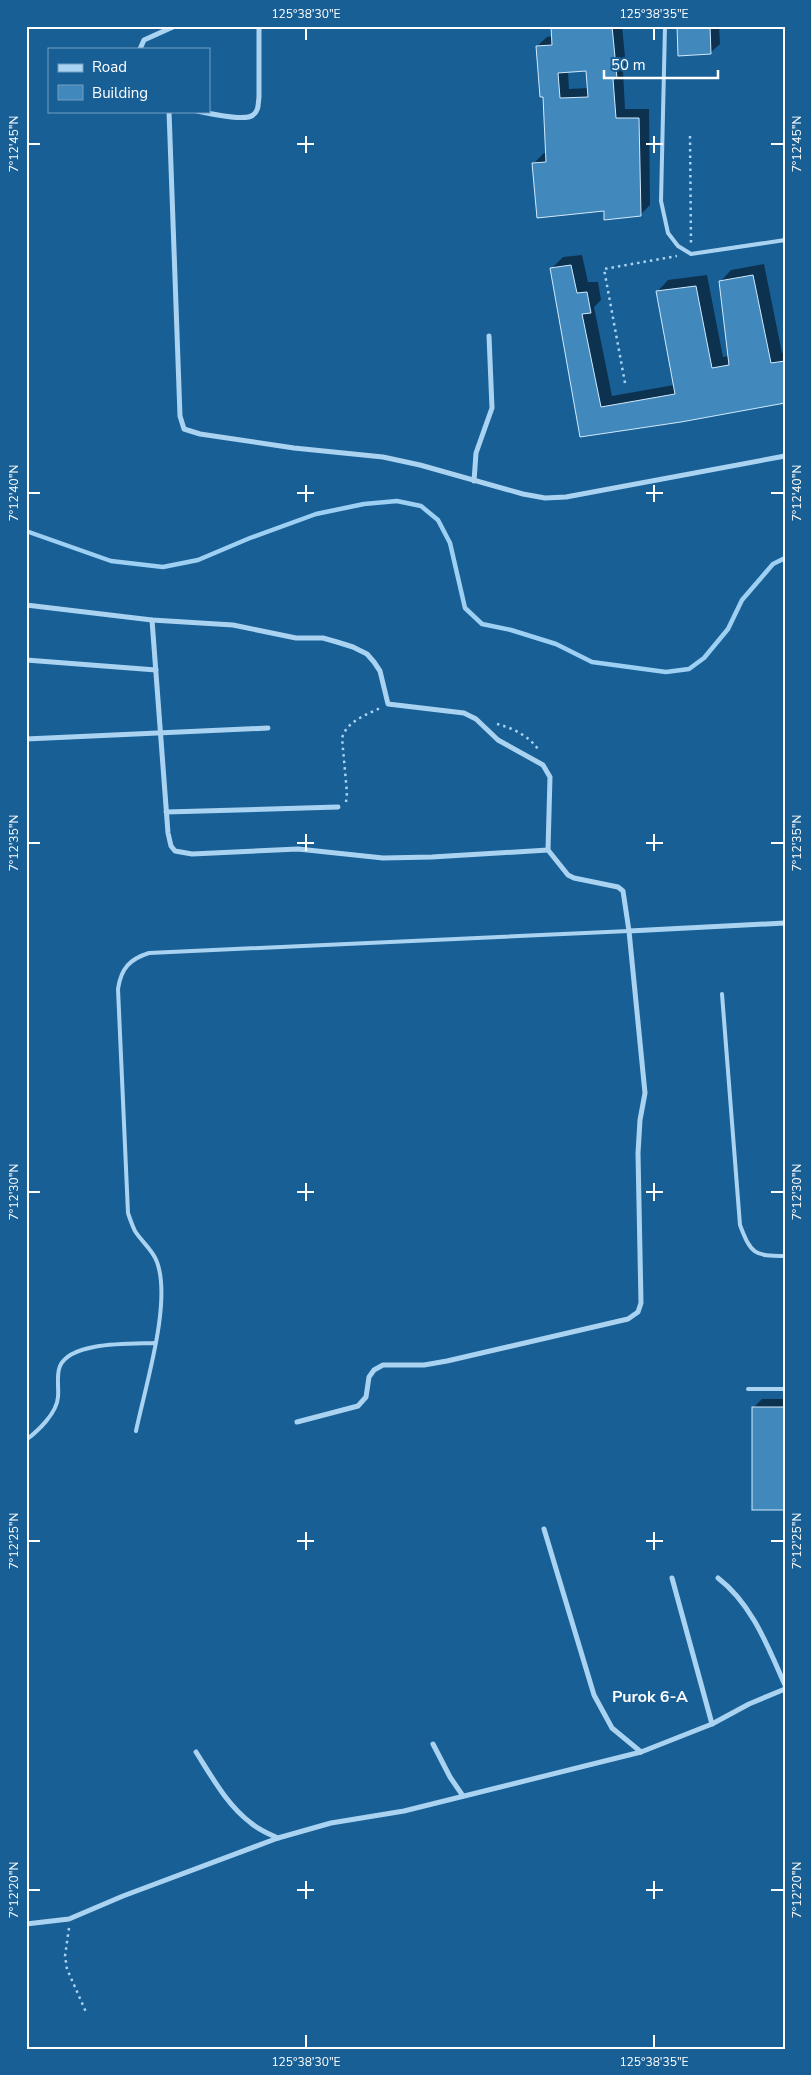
<svg xmlns="http://www.w3.org/2000/svg" width="811" height="2075" viewBox="0 0 811 2075" font-family="'Nunito Sans',sans-serif">
<rect width="100%" height="100%" fill="#185f96"/>
<g fill="#0007" fill-rule="evenodd">
<path d="M552,26h70l4,41 -3,4 2,38h24l1,96 -10,10 -106,-52 10,-10h3l-3,-58 -7,-49 10,-9 6,-1zM587,69l1,19 -19,1 -1,-18z"/>
<polygon points="678,26 719,26 720,44 710,53"/>
<polygon points="582,255 588,282 598,282 601,300 594,307 612,396 674,385 657,292 668,280 707,275 723,357 729,356 720,282 731,270 764,264 782,353 785,352 785,400 581,436 552,268 563,257"/>
<polygon points="762,1399 785,1399 785,1508 753,1408"/>
</g>
<g fill="none" stroke-linecap="round" stroke-linejoin="round">
<polyline stroke="#9dd0f3" stroke-width="4.5" points="26,531 111,561 163,567 198,560 250,538 316,514 364,504 397,501 421,506 438,520 450,543 465,608 482,624 511,630 556,644 592,662 666,672 689,669 704,658 728,629 742,600 773,564 785,558"/>
</g>
<g fill="#4188bd" stroke="#d1eafc" fill-rule="evenodd">
<path d="M551,26h61l5,52 -4,1 3,39h23l2,98 -37,4v-9l-67,7 -5,-55 14,-1 -3,-65h-3l-4,-51 16,-1zM586,71l2,26 -28,1 -2,-25z"/>
<polygon points="677,26 710,26 711,54 678,56"/>
<polygon points="571,265 577,293 587,292 591,313 582,314 601,407 675,394 656,291 696,286 712,368 729,365 719,281 753,275 771,363 785,361 785,403 681,422 580,437 550,268"/>
<rect x="752" y="1407" width="33" height="103"/>
</g>
<g fill="none" stroke-linecap="round" stroke-linejoin="round">
<g stroke="#aad3f1" stroke-width="2.5" stroke-dasharray="2.5 4" stroke-linecap="butt">
<polyline points="690,136 691,244"/>
<polyline points="625,383 604,269 677,256"/>
<path d="M497,724c16,4 34,13 42,27"/>
<path d="M346,802l1,-9 -5,-55c5,-17 24,-23 38,-30"/>
<polyline points="69,1928 65,1956 67,1969 86,2012"/>
</g>
<g stroke="#aad3f1" stroke-width="4">
<polyline points="665,26 661,201 668,233 678,246 691,254 785,240"/>
<path d="M722,994l18,231c11,29 14,31 45,31"/>
<polyline points="748,1389 785,1389"/>
<path d="M136,1431c9,-44 36,-128 21,-169 -4,-12 -16,-21 -22,-31 -3,-6 -5,-12 -7,-18l-10,-224c3,-21 12,-30 31,-36l480,-22"/>
<path d="M26,1440c12,-9 31,-27 32,-43 1,-9 -2,-22 2,-31 11,-25 72,-22 95,-23"/>
</g>
<g stroke="#aad3f1" stroke-width="5">
<polyline points="140,49 144,40 175,26"/>
<polyline points="169,111 180,416 184,429 200,434 294,448 383,457 420,465 523,494 545,498 566,497 785,456"/>
<path d="M197,111c11,2 48,11 56,4 6,-4 5,-11 6,-18v-71"/>
<polyline points="474,481 476,453 492,408 489,336"/>
<polyline points="26,605 152,620 233,625 296,638 323,638 337,642 353,647 367,654 374,662 380,671 388,704 464,713 476,719 498,740 543,765 550,777 548,850 568,875 574,878 618,887 623,891 629,931 645,1093 640,1120 638,1153 641,1303 638,1312 628,1319 447,1361 424,1365 383,1365 374,1370 369,1377 366,1397 358,1406 297,1422"/>
<polyline points="152,620 168,833 171,846 175,851 192,854 298,849 383,858 432,857 548,850"/>
<polyline points="26,660 156,670"/>
<polyline points="26,739 268,728"/>
<polyline points="166,812 338,807"/>
<polyline points="629,931 785,923"/>
<polyline points="544,1529 594,1695 612,1728 641,1752"/>
<polyline points="672,1578 712,1724"/>
<path d="M718,1578c34,26 50,69 67,107"/>
<polyline points="433,1744 450,1777 463,1796"/>
<path d="M196,1752c16,25 31,53 55,71 8,7 18,11 27,15"/>
<polyline points="26,1924 69,1919 123,1896 278,1838 331,1823 404,1811 641,1752 712,1724 749,1704 785,1689"/>
</g>
</g>
<path fill="none" stroke="#fff" stroke-width="2" d="M306,28v12M654,28v12M306,136v17M654,136v17M28,144h12M297,144h17M646,144h17M771,144h13M306,485v17M654,485v17M28,493h12M297,493h17M646,493h17M771,493h13M306,834v17M654,834v17M28,843h12M297,843h17M646,843h17M771,843h13M306,1183v18M654,1183v18M28,1192h12M297,1192h17M646,1192h17M771,1192h13M306,1532v18M654,1532v18M28,1541h12M297,1541h17M646,1541h17M771,1541h13M306,1881v18M654,1881v18M28,1890h12M297,1890h17M646,1890h17M771,1890h13M306,2035v13M654,2035v13"/>
<g text-anchor="middle" stroke-width="4" stroke-linejoin="round" paint-order="stroke">
<g font-size="16" font-weight="bold" fill="#fff" stroke="#185f96">
<text x="650" y="1702">Purok 6-A</text>
</g>
</g>
<rect width="811" height="2075" fill="none" stroke="#185f96" stroke-width="55"/>
<rect x="48" y="48" width="162" height="65" fill="#185f96" stroke="#749fc0"/>
<rect x="58" y="64" width="25" height="8" fill="#aad3f1" stroke="#749fc0"/>
<text x="92" y="72" font-size="15" fill="#ffffff">Road</text>
<rect x="58" y="85" width="25" height="15" fill="#4188bd" stroke="#749fc0"/>
<text x="92" y="98" font-size="15" fill="#ffffff">Building</text>
<path d="M604 70v8h114v-8" fill="none" stroke="#ffffff" stroke-width="2.5"/>
<text x="611" y="70" font-size="15" fill="#ffffff" stroke="#185f96" stroke-width="4" paint-order="stroke">50 m</text>
<rect x="28" y="28" width="756" height="2020" fill="none" stroke="#fff" stroke-width="2"/>
<g font-size="12" text-anchor="middle" fill="#fff">
<text x="306" y="18">125°38'30"E</text>
<text x="654" y="18">125°38'35"E</text>
<text transform="translate(14 144) rotate(-90)" y="4">7°12'45"N</text>
<text transform="translate(797 144) rotate(-90)" y="4">7°12'45"N</text>
<text transform="translate(14 493) rotate(-90)" y="4">7°12'40"N</text>
<text transform="translate(797 493) rotate(-90)" y="4">7°12'40"N</text>
<text transform="translate(14 843) rotate(-90)" y="4">7°12'35"N</text>
<text transform="translate(797 843) rotate(-90)" y="4">7°12'35"N</text>
<text transform="translate(14 1192) rotate(-90)" y="4">7°12'30"N</text>
<text transform="translate(797 1192) rotate(-90)" y="4">7°12'30"N</text>
<text transform="translate(14 1541) rotate(-90)" y="4">7°12'25"N</text>
<text transform="translate(797 1541) rotate(-90)" y="4">7°12'25"N</text>
<text transform="translate(14 1890) rotate(-90)" y="4">7°12'20"N</text>
<text transform="translate(797 1890) rotate(-90)" y="4">7°12'20"N</text>
<text x="306" y="2066">125°38'30"E</text>
<text x="654" y="2066">125°38'35"E</text>
</g>
</svg>
